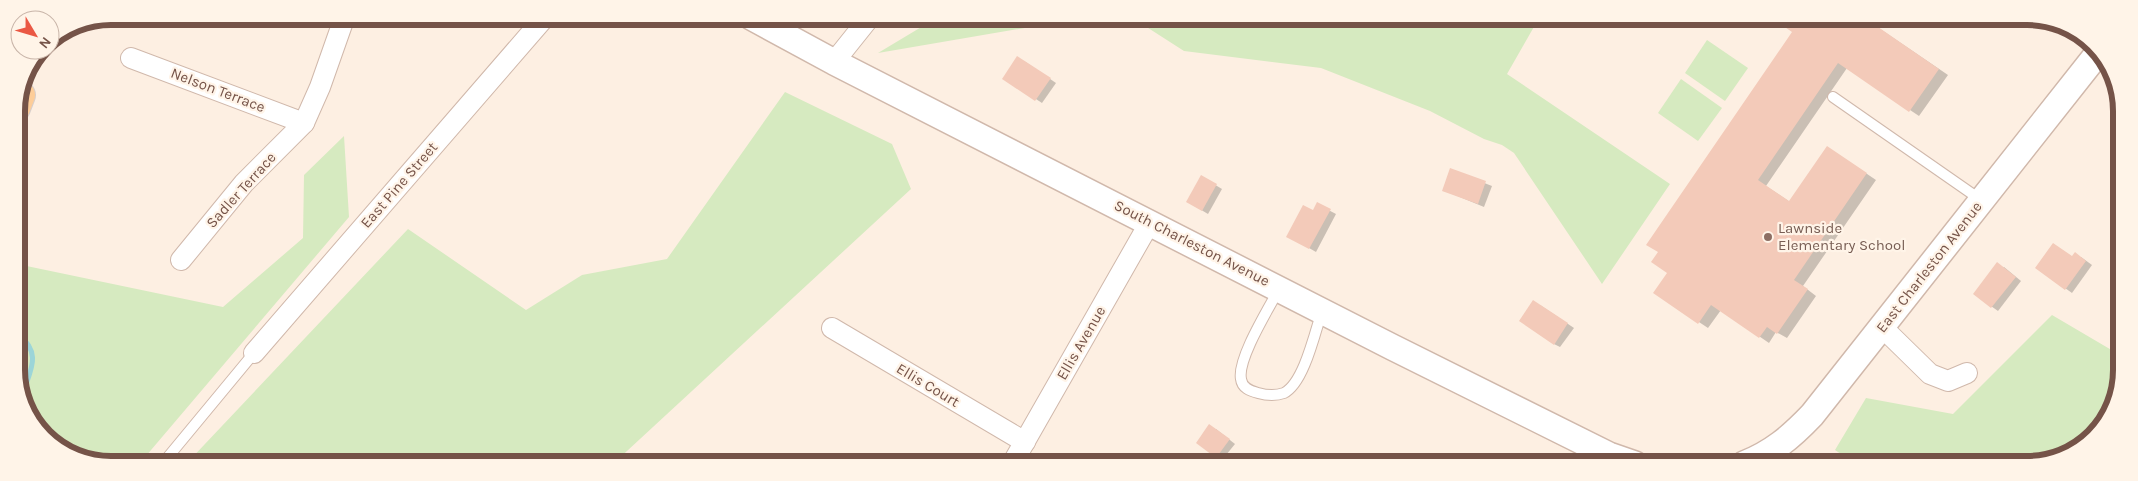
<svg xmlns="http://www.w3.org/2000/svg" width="2138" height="481" viewBox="0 0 2138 481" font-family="Karla,sans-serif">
<rect width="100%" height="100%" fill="#fdefe2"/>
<g fill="#d6eac0">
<polygon points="938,17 1089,17 878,53"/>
<polygon points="1131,17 1539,18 1507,74 1670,184 1602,284 1514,153 1502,145 1484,139 1430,111 1321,68 1184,51"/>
<polygon points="1707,40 1748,68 1725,101 1685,73"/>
<polygon points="1681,79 1722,108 1698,141 1658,113"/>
<polygon points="785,92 892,144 911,189 614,463 187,463 408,229 526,310 582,275 667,259"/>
<polygon points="344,136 349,217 140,463 93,463 44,437 18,389 17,264 223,307 303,238 304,175"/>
<polygon points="2052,315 2120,355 2120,388 2089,441 2033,465 1856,464 1835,450 1866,398 1953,414"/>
</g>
<g fill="#0003">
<polygon points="1776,18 1864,18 1948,75 1919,116 1847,68 1766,186 1790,202 1836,153 1876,180 1803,286 1816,296 1787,338 1776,332 1769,343 1721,310 1708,328 1655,293 1669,272 1794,31"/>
<polygon points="1024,61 1056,83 1042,103 1004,78"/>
<polygon points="1451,170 1492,186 1484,207 1443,190"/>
<polygon points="1202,177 1222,189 1208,214 1188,202"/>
<polygon points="1317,204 1336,214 1316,252 1288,236 1313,212"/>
<polygon points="2072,257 2081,257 2092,265 2072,293 2037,268"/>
<polygon points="2004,267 2021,281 1998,311 1974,294"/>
<polygon points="1540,305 1574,328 1560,347 1554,344"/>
<polygon points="1216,429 1235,444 1222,460 1216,457"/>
</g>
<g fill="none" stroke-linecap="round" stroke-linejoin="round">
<path stroke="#9cd5d8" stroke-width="5" d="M18,334c25,20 12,36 4,62"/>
</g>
<g fill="#f3cab9">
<polygon points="1772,18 1865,18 1939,69 1909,112 1838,63 1758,180 1789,201 1827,146 1867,173 1794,280 1808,289 1777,334 1767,327 1759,338 1711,305 1698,324 1653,293 1667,273 1651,262 1658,252 1646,245 1792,32"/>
<polygon points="1017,56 1051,78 1035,101 1002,79"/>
<polygon points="1450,168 1486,181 1478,204 1442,191"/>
<polygon points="1201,175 1217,184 1202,211 1186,202"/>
<polygon points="1317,202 1331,209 1309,249 1286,237 1303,205 1313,210"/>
<polygon points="2053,243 2072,256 2075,252 2086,261 2065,290 2035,268"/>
<polygon points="1997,262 2016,277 1991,308 1973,294"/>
<polygon points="1533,300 1568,323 1554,345 1519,321"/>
<polygon points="1209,424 1230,439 1216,458 1196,443"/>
</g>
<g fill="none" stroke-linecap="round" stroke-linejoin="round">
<g stroke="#d0b8ab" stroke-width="12">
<g id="service">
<polyline points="1833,97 1981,200"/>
<path d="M1279,289c-10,19 -42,70 -38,90 1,9 9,12 17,14 7,2 18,3 26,0 20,-10 31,-61 38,-82"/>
<polyline points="163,463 254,353"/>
</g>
</g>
<g stroke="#d0b8ab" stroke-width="22">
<g id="minor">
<polyline points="131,58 304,123"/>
<polyline points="834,62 870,17"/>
<polyline points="181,260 244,183 304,123 320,87 345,16"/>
<polyline points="1882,327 1930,374 1948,381 1967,373"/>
<polyline points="832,328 1025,442"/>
<polyline points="254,353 545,17"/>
<polyline points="1012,464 1150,222"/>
</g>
</g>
<g stroke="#d0b8ab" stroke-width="28">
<g id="tertiary">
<polyline points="751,17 834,62 1392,347 1609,455 1635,464"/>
<path d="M1744,464c28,-11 47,-27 68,-49l286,-362"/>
</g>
</g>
<g stroke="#d8cfcc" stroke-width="30">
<polyline id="primary" points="16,108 21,95"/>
</g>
<use href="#service" stroke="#fff" stroke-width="10"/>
<use href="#minor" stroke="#fff" stroke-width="20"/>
<use href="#tertiary" stroke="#fff" stroke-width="25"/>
<use href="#primary" stroke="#fdcd99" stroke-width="28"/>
</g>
<circle fill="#8d6e63" stroke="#fff4e8" stroke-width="2" cx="1768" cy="237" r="5"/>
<g text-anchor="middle" stroke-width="4.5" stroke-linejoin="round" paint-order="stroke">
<g font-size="15" fill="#755348" stroke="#fff4e8">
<text transform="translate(218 90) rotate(21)" y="5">Nelson Terrace</text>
<text transform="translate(399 185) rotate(-49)" y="5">East Pine Street</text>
<text transform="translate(241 190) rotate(-48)" y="5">Sadler Terrace</text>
<text transform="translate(1192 243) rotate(27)" y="5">South Charleston Avenue</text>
<text transform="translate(1929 267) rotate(-52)" y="5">East Charleston Avenue</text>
<text transform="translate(1081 343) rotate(-60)" y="5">Ellis Avenue</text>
<text transform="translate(928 385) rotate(31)" y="5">Ellis Court</text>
</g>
<g font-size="15" fill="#785e54" stroke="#fff4e8" text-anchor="start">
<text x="1778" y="233">Lawnside<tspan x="1778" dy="17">Elementary School</tspan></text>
</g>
</g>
<path d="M0 0H2138V481H0ZM111 25H2027A86 86 0 0 1 2113 111V370A86 86 0 0 1 2027 456H111A86 86 0 0 1 25 370V111A86 86 0 0 1 111 25Z" fill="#fff4e8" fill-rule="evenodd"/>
<path fill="none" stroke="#755348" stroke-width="6" d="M111 25H2027A86 86 0 0 1 2113 111V370A86 86 0 0 1 2027 456H111A86 86 0 0 1 25 370V111A86 86 0 0 1 111 25Z"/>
<g transform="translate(35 35) rotate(128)"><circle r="24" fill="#fff4e8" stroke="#c8b4a8"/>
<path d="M0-4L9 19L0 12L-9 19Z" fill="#ea5844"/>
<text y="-8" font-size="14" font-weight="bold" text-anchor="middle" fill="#755348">N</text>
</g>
</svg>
